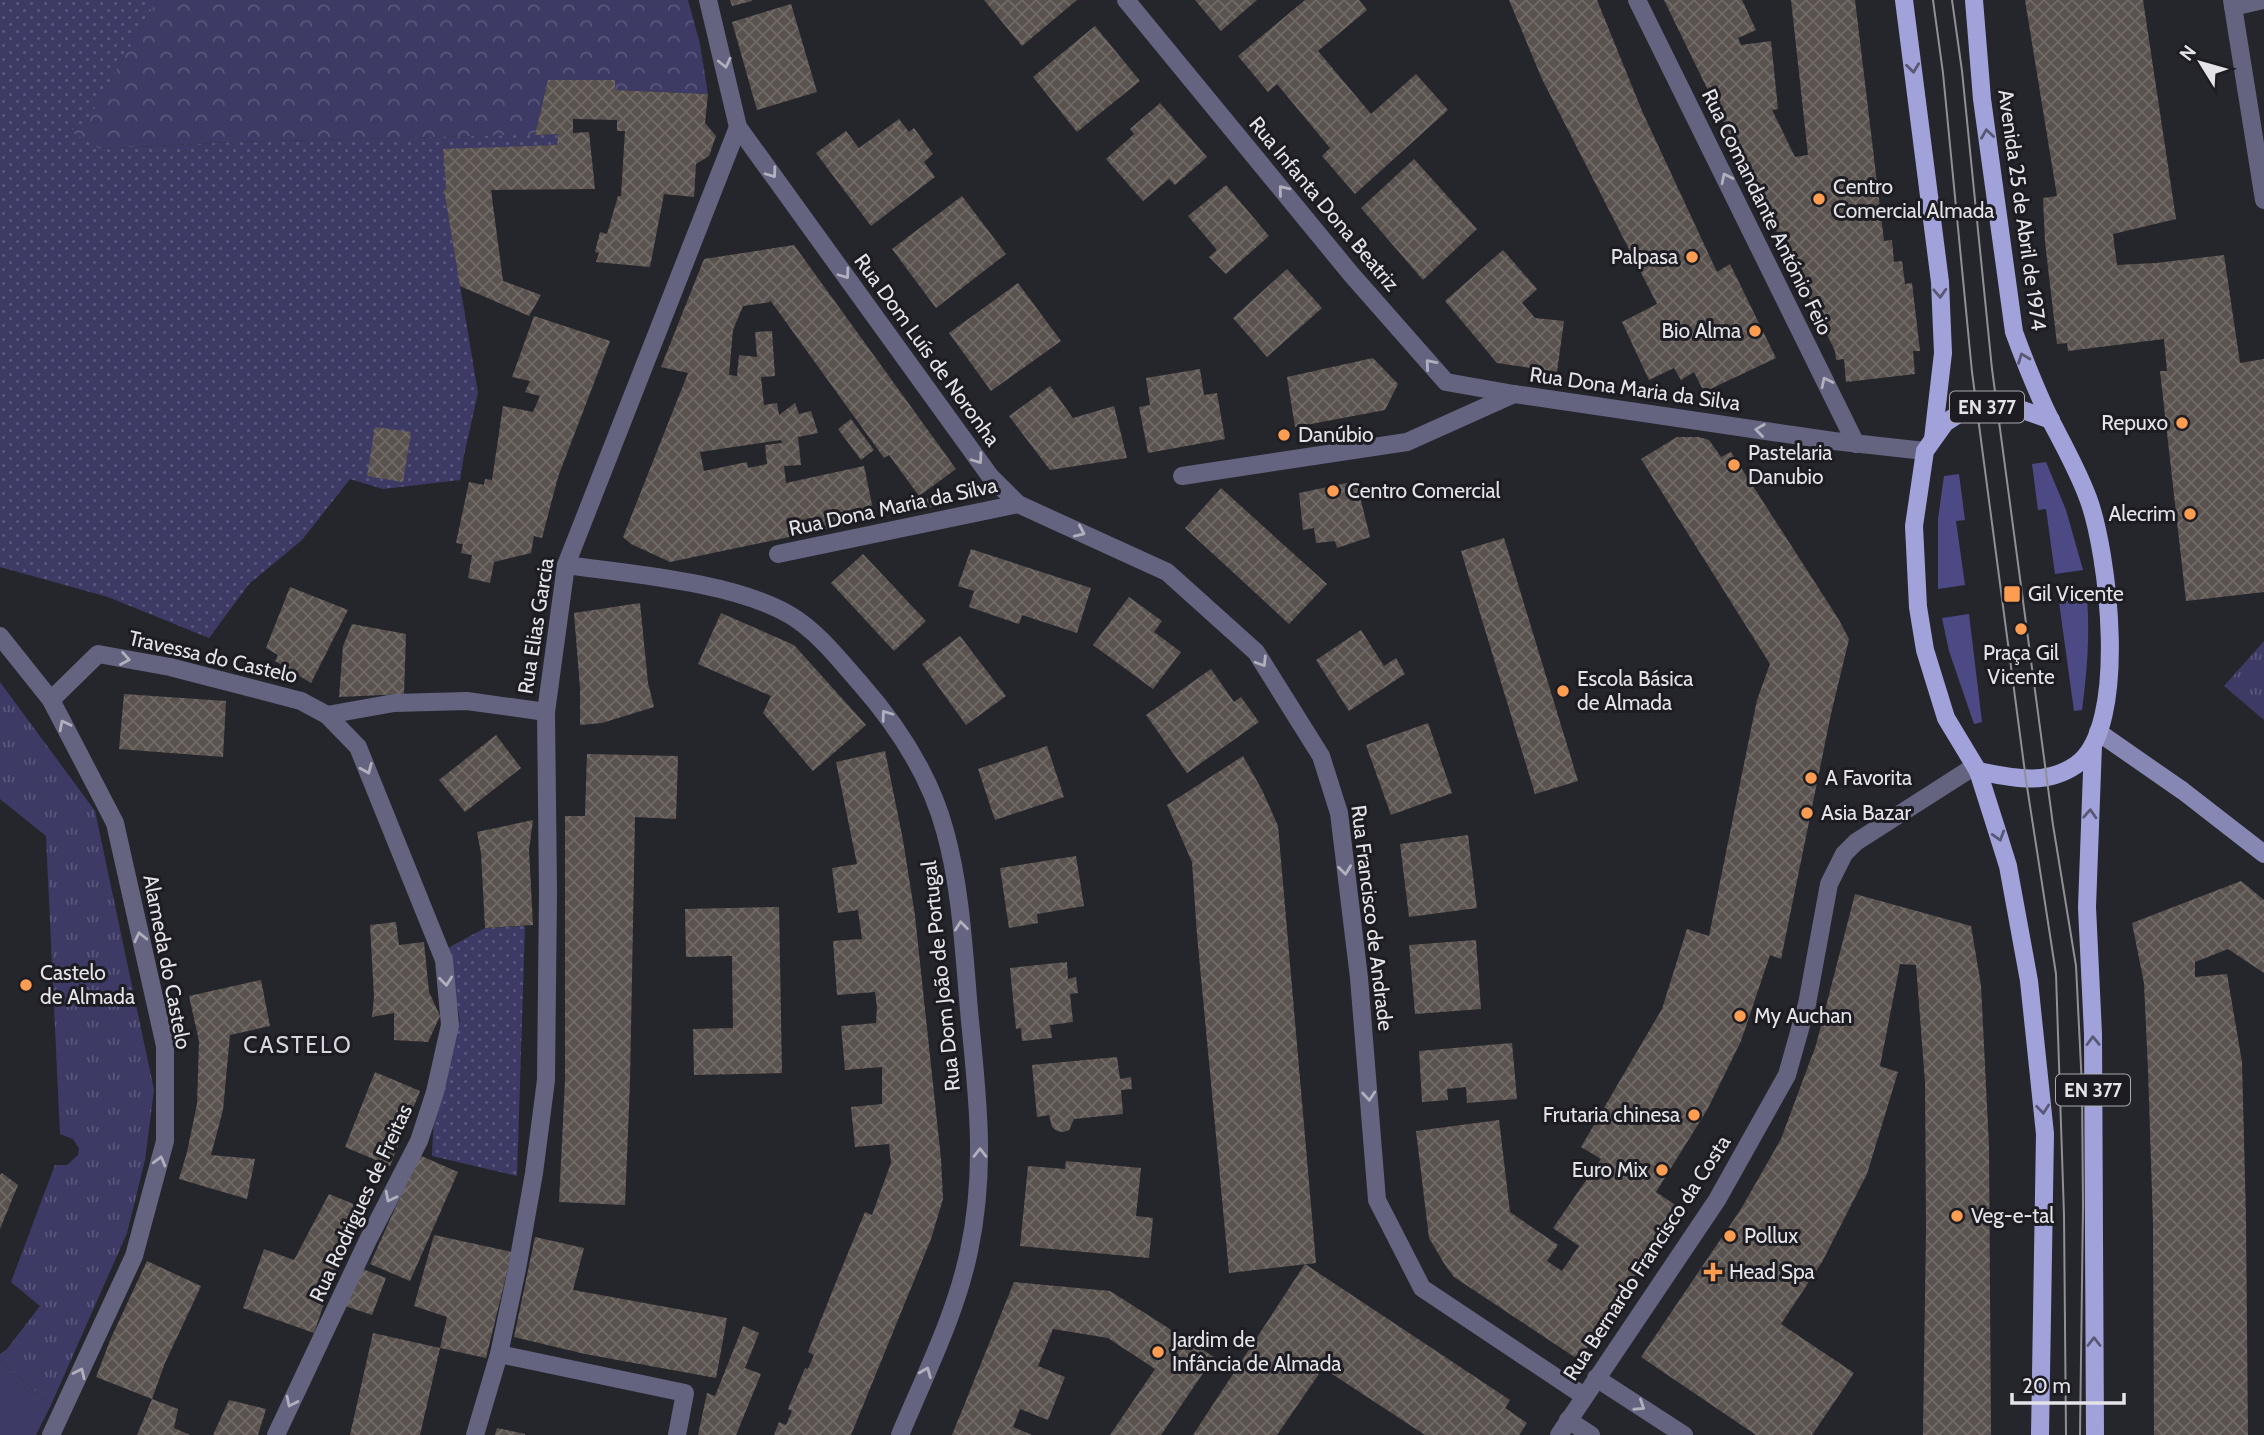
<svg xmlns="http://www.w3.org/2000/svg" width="2264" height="1435" viewBox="0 0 2264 1435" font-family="Cabin,sans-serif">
<defs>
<pattern id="grass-tufts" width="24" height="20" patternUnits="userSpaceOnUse" patternTransform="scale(1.75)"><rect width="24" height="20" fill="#3d3b65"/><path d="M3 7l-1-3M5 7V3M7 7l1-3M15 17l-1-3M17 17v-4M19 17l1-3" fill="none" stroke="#59577b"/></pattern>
<pattern id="forest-crowns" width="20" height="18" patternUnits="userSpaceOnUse" patternTransform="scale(1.75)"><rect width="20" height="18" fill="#3d3b65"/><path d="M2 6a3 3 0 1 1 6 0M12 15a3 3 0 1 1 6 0" fill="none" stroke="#59577b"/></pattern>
<pattern id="garden-dots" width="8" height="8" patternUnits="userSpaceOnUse" patternTransform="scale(1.75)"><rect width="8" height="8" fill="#3d3b65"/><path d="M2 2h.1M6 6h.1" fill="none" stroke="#59577b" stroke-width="1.8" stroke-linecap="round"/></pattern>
<pattern id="building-cross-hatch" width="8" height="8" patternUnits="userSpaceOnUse" patternTransform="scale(1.75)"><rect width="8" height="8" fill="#59524e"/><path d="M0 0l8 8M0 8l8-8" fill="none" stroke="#716b68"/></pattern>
</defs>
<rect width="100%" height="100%" fill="#25262c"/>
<g fill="url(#grass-tufts)">
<polygon points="2264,641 2264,720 2224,686"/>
<polygon points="0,682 95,811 154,1090 145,1160 127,1233 51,1405 0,1361 0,1354 7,1349 40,1306 11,1282 55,1165 67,1165 78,1155 79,1148 73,1139 60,1134 46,836 0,799"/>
</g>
<polygon fill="url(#forest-crowns)" points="157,0 688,0 700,44 708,94 615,90 614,80 548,80 535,135 233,142 100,149 69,132 87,120"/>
<g fill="url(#garden-dots)">
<polygon points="0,0 157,0 87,121 70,131 100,149 233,142 558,134 557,145 443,150 446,189 444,190 478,393 464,455 460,480 383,489 350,479 302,540 249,584 209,638 108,597 0,567"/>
<polygon points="525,926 517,1176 432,1156 435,1092 460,1020 446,949 485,928"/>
</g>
<polygon fill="#3d3b65" points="0,1361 51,1405 36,1435 0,1435"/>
<g fill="#4d4985">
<polygon points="2046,462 2066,510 2083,570 2055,574 2046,509 2038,510 2032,464"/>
<polygon points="1959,474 1965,520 1956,521 1965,585 1938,589 1938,519 1944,476"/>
<path d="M2087,598c3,38 0,74 -5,112l-8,1 -15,-109z"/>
<polygon points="1969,614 1982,722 1974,724 1949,651 1942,618"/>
</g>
<g fill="url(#building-cross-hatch)" fill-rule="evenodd">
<polygon points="730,0 752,0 752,1 732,6"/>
<polygon points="984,0 1077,0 1022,46"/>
<polygon points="1195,0 1257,0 1221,31"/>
<polygon points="1305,0 1359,0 1367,10 1318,51 1371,114 1416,74 1448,110 1355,194 1322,156 1330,148 1277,84 1268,92 1238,56"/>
<polygon points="1509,0 1597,0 1642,111 1717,272 1730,264 1776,358 1704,392 1694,372 1681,380 1674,368 1649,380 1622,322 1657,304 1542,79"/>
<polygon points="1664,0 1742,0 1756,30 1738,38 1741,45 1771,41 1778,109 1772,110 1795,157 1808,155 1791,0 1855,0 1884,241 1892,240 1894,262 1902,261 1905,284 1912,283 1920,351 1913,351 1915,374 1846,382 1844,359 1836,360 1835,351"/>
<polygon points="2025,0 2143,0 2176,219 2113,234 2117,265 2156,263 2224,255 2240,363 2264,359 2264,592 2186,601 2160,371 2167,371 2164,339 2068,351 2067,343 2057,344 2045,242 2043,198 2057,196"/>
<polygon points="791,4 817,92 757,110 732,22"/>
<polygon points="1095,26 1140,81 1077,132 1033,77"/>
<polygon points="548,80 615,80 615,90 708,94 705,123 716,136 709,156 696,164 694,197 664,194 650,267 596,262 599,253 595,252 600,232 607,234 618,196 621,196 625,131 617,131 617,120 573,119 573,133 589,132 595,189 491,190 503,281 541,295 529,316 460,286 444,190 446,189 443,149 557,145 558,134 535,135"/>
<polygon points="1160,103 1207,157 1175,185 1169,179 1143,201 1106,159 1134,134 1130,129"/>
<polygon points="899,119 909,132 914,128 933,154 924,162 935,177 871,226 816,153 846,131 859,148"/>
<polygon points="1414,159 1477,229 1423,280 1361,208"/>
<polygon points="1226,185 1269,236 1226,274 1209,257 1217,250 1188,216"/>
<polygon points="962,196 1006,254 936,308 892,249"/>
<path d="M794,245l162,224 -37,27 -30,-41 -5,3 -114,-158v2l-27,4 -10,24 -4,45 8,1 2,-21 18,2 -2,-25 17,-1 3,45 -14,1 3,28 13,-2 2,12 16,-12 4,11 12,-3 7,22 -20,4 3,28 -17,1 2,17 78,-17 11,53 -205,43 -39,-18 -8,-7 65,-164 -27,-6 43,-108zM781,440l1,3 -17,2 2,19 -19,4 -1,-6 -43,9 -4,-19z"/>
<polygon points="1503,250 1537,289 1522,303 1535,318 1564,321 1557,372 1497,363 1445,301"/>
<polygon points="1287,269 1322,308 1267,357 1233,318"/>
<polygon points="1018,283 1061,341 991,391 949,333"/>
<polygon points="534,316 610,341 558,477 542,538 534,536 531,553 494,562 490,583 468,578 472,555 461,553 463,544 456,543 469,482 484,485 485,479 492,480 503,406 533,412 540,396 525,392 530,381 512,377"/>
<polygon points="1373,358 1398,384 1385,410 1295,427 1287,377"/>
<polygon points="1200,369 1204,395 1217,393 1225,439 1148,453 1139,407 1150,405 1146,378"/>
<polygon points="1050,386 1073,418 1114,406 1127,458 1050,470 1009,416"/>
<polygon points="851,419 874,450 861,460 838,429"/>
<polygon points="375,427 411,432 403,482 367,476"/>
<polygon points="1677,437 1699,437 1709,440 1721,457 1731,452 1839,620 1849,639 1831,714 1781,959 1770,955 1741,1041 1707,1110 1656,1192 1680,1208 1579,1360 1454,1277 1445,1265 1429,1238 1416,1131 1499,1120 1510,1212 1558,1245 1547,1261 1562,1271 1579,1246 1553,1228 1601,1159 1581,1147 1662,1009 1687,929 1709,936 1757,700 1770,664 1641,459"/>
<polygon points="1356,481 1370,537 1337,548 1335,541 1316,543 1314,528 1303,530 1299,493"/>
<polygon points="1221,488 1327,584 1289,624 1185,528"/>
<polygon points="946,496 947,504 923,509 916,500"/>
<polygon points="1504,538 1578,781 1535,794 1461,551"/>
<polygon points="971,549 1091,588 1077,633 1022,615 1019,624 969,607 974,591 958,586"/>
<polygon points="863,554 926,621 894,651 831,583"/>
<polygon points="290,587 348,610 311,683 275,661 278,655 266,648"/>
<polygon points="1129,597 1162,621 1154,632 1181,652 1153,689 1093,645"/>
<polygon points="640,603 648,683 654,707 602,723 580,725 580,688 574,613"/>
<polygon points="721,613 794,645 866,725 813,771 763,713 771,696 698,664"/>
<polygon points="352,624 406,634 404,694 339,697 343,646"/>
<polygon points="1361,630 1384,666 1396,658 1405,674 1349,711 1316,660"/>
<polygon points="960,636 1006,696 966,725 922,664"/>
<polygon points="1211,669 1234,702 1241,697 1259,722 1187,773 1146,715"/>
<polygon points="124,694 226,701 223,757 119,749"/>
<polygon points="1428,723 1452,793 1391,815 1366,745"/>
<polygon points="496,735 521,768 465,812 439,780"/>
<polygon points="1047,746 1064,797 995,820 978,769"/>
<polygon points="885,751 903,840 915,916 941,1159 943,1199 931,1239 851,1435 774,1435 779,1422 786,1425 792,1411 788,1409 805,1368 808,1369 814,1355 808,1352 836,1282 865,1212 872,1215 891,1163 889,1144 855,1147 851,1107 882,1104 882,1067 845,1070 841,1026 876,1023 877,1007 875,992 837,995 833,941 862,939 858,910 838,913 832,868 857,864 836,762"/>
<polygon points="587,754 678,756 676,819 635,817 630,1082 625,1205 559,1202 565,1081 565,816 585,816"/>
<polygon points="1243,756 1262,790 1278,826 1316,1263 1229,1273 1197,935 1192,862 1167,805"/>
<polygon points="533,820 529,850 533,925 485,928 481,853 477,832"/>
<polygon points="1468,835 1477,908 1409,917 1400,844"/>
<polygon points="1076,856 1084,906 1037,914 1038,923 1009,928 1000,868"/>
<polygon points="2241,881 2264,900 2264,973 2228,949 2195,962 2195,977 2227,974 2242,1062 2246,1220 2248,1435 2154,1435 2153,1223 2148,1070 2144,983 2132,923"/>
<polygon points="1855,894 1971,926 1981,985 1989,1146 1991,1435 1923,1435 1926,1228 1925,1082 1916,965 1900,964 1880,1066 1898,1072 1867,1174 1822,1262 1781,1324 1854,1373 1812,1435 1756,1435 1641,1357 1741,1209 1781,1139 1816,1045"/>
<polygon points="779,907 782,1073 694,1075 693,1029 733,1028 732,956 686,957 685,909"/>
<polygon points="396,922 399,945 424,942 429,992 440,1016 428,1042 394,1040 394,1013 372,1017 374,997 370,925"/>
<polygon points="1476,940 1481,1009 1415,1014 1409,945"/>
<polygon points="1067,962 1068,979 1076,977 1078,993 1070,994 1073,1022 1050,1025 1052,1038 1022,1041 1021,1028 1016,1029 1010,968"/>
<polygon points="261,980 270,1026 230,1035 223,1110 211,1155 255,1159 247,1199 179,1179 187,1152 197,1104 199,1041 189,996"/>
<polygon points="1512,1043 1517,1099 1467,1103 1466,1087 1447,1089 1448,1100 1422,1102 1419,1051"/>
<polygon points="1117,1057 1120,1079 1131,1077 1132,1089 1121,1090 1123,1114 1074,1119 1069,1130 1063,1132 1057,1131 1052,1127 1049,1115 1037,1117 1032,1065"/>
<polygon points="375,1072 420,1091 390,1166 345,1147"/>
<polygon points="419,1155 458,1172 410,1281 370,1264"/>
<polygon points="1066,1161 1141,1168 1136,1216 1153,1218 1149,1258 1020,1246 1028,1166 1065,1169"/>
<polygon points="2,1173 18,1185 0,1229 0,1175"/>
<polygon points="329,1194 368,1210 334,1274 314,1333 243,1308 264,1249 294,1260"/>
<polygon points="434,1235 512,1252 486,1358 440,1348 447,1317 414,1306"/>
<polygon points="535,1237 584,1248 573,1290 727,1318 716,1378 585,1354 514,1337"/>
<polygon points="147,1261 201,1286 165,1363 152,1399 96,1377 111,1338"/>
<polygon points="1305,1264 1510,1400 1505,1408 1527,1423 1519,1435 1425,1435 1323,1368 1277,1435 1193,1435"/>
<polygon points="360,1268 386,1278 372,1315 345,1306"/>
<polygon points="1014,1282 1110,1291 1214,1357 1161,1435 1110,1435 1155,1369 1108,1338 1053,1329 1038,1366 1065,1377 1048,1420 1020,1409 1013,1427 1032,1435 952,1435"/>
<polygon points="743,1326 759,1333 745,1368 761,1374 736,1435 698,1435 707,1393 715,1396"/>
<polygon points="373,1333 440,1348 420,1435 350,1435"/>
<polygon points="152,1399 178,1409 174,1428 190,1435 137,1435"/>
<polygon points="229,1400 266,1409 258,1435 213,1435"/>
<polygon points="497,1428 525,1434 525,1435 495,1435"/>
</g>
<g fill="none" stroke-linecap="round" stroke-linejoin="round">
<g stroke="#646480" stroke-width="18">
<polyline points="2232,0 2264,200"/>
<polyline points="2233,7 2263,0"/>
</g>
<polyline stroke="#646480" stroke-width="18" points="327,715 394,703 467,701 546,712"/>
<g stroke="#646480" stroke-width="18">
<polyline points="708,0 738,127 990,476 1018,504 1167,572 1256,652 1321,756 1339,813 1359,978 1377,1200 1422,1288 1584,1396"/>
<polyline points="1126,0 1351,274 1446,382 1514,394 1834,441 1925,451"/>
<polyline points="1637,0 1856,444"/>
<polyline points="1182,476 1407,442 1514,394"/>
<polyline points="778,554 1018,504"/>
<path d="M566,565c65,9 168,17 224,50 28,17 48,43 69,67 38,43 71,93 86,149 17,61 19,127 25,190 8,79 16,151 -1,230 -13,63 -44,124 -69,184"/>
<polyline points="0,636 51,700 115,823 165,1046 165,1141 134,1256 51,1435"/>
<polyline points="51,700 98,654 170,667 301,701 327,715 358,747 444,960 450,1025 435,1092 419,1141 368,1240 276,1435"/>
<polyline points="499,1354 685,1393 677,1435"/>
<polyline points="1596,1378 1684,1435"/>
<polyline points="1568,1420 1591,1435"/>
<polyline points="475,1435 499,1354 517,1269 534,1173 546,1080 548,892 546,712 566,565 738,127"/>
<polyline points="1559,1435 1717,1200 1787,1075 1807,1004 1829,884 1844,854 1856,842 1975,766"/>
</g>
<polyline stroke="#8787b3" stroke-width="18" points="2098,732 2183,791 2264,854"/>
<g stroke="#a2a2db" stroke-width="18">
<polyline points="1904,0 1940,282 1943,353 1933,439"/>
<path d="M1974,0l8,99 32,233c11,30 23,60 37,89 13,25 27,50 37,77 20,53 42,230 -12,267 -31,21 -63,13 -98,6"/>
<polyline points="2093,745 2087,907 2093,1034 2095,1435"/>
<polyline points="2040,1435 2045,1134 2029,981 2008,866 1998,834 1978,771 1946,718 1925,650 1918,607 1914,526 1925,451 1945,423 1963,411 1997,406 2014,407 2051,420"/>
</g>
<g stroke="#8f8f94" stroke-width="2">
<polyline points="1933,0 1943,73 1972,372 2026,780 2056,974 2064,1215 2066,1435"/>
<polyline points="1952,0 1962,71 1992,369 2053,825 2076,966 2082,1087 2083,1206 2080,1435"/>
</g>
</g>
<defs><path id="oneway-chevron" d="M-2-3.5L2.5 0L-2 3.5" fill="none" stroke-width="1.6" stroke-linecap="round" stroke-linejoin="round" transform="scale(1.75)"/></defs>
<g stroke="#b1b1be">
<use href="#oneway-chevron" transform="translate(725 63) rotate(77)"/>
<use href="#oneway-chevron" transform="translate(772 173) rotate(54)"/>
<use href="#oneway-chevron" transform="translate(1726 178) rotate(-116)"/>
<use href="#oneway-chevron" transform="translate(1283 190) rotate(-129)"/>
<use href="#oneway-chevron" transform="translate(845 274) rotate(54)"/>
<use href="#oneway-chevron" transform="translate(1430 364) rotate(-131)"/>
<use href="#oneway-chevron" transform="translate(1826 382) rotate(-116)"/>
<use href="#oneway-chevron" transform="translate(1760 430) rotate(-172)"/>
<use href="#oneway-chevron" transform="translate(978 459) rotate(54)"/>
<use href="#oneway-chevron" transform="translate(1080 532) rotate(24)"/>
<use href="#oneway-chevron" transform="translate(125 659) rotate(10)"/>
<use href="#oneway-chevron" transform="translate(1262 662) rotate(58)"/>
<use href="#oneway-chevron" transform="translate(886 715) rotate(-126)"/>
<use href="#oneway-chevron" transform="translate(64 725) rotate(-117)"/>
<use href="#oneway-chevron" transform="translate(367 769) rotate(67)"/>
<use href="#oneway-chevron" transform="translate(1345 870) rotate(83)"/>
<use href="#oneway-chevron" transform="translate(961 926) rotate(-96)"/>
<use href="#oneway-chevron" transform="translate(140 937) rotate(-103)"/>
<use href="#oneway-chevron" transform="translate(446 981) rotate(84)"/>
<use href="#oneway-chevron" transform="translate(1369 1096) rotate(85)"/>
<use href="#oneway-chevron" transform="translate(980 1153) rotate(-90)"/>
<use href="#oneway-chevron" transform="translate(160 1161) rotate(-75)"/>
<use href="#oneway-chevron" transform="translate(390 1197) rotate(117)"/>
<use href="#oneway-chevron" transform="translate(926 1372) rotate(-68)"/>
<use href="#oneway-chevron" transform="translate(80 1373) rotate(-65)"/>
<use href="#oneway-chevron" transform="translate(291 1402) rotate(116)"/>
<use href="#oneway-chevron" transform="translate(1640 1406) rotate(33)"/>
</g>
<g stroke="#585875">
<use href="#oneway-chevron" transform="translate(1913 68) rotate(83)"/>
<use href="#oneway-chevron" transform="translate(1987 134) rotate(-98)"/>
<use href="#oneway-chevron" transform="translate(1940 293) rotate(87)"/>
<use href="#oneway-chevron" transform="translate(2023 358) rotate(-111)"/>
<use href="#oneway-chevron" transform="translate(2090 814) rotate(-87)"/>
<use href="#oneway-chevron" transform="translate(1999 836) rotate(73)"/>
<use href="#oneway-chevron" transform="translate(2093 1041) rotate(-91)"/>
<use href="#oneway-chevron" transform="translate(2043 1109) rotate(84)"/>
<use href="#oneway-chevron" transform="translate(2094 1342) rotate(-90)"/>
</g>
<g fill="#fc9d52" stroke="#1c1c22" stroke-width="2.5">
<circle cx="1819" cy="199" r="7"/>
<circle cx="1692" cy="257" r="7"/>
<circle cx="1755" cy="331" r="7"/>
<circle cx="2182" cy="423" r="7"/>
<circle cx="1284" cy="435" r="7"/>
<circle cx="1734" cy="465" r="7"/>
<circle cx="1333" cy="491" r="7"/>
<circle cx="2190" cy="514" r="7"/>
<rect x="2003" y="585" width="18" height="18" rx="3.5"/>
<circle cx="2021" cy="629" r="7"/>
<circle cx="1563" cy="691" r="7"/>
<circle cx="1811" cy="778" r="7"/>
<circle cx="1807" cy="813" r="7"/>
<circle cx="26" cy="985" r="7"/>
<circle cx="1740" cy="1016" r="7"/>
<circle cx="1694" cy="1115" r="7"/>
<circle cx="1662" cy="1170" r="7"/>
<circle cx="1957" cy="1216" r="7"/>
<circle cx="1730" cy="1236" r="7"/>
<path d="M1709.5 1261.5h7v7h7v7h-7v7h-7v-7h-7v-7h7z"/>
<circle cx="1158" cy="1352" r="7"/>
</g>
<g text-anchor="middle" stroke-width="6" stroke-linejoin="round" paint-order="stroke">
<g fill="#1c1c22" stroke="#a8a8ad" stroke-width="2">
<rect x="1950" y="391.5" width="74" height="31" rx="5"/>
<rect x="2056" y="1074.5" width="74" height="31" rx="5"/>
</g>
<g font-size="19" font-weight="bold" fill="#e4e4e8">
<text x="1987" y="414">EN 377</text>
<text x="2093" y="1097">EN 377</text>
</g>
<g font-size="21" fill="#e4e4e8" stroke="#1c1c22" text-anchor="start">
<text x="1833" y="194">Centro<tspan x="1833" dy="24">Comercial Almada</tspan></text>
<text x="1678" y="264" text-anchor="end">Palpasa</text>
<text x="1741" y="338" text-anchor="end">Bio Alma</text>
<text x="2168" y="430" text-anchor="end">Repuxo</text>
<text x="1298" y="442">Danúbio</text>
<text x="1748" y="460">Pastelaria<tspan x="1748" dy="24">Danubio</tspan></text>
<text x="1347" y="498">Centro Comercial</text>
<text x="2176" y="521" text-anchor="end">Alecrim</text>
<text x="2028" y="601">Gil Vicente</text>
<text x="2021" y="660" text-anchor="middle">Praça Gil<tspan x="2021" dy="24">Vicente</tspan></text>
<text x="1577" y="686">Escola Básica<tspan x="1577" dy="24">de Almada</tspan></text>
<text x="1825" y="785">A Favorita</text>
<text x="1821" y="820">Asia Bazar</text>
<text x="40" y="980">Castelo<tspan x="40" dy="24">de Almada</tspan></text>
<text x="1754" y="1023">My Auchan</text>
<text x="1680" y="1122" text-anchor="end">Frutaria chinesa</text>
<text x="1648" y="1177" text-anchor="end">Euro Mix</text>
<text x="1971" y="1223">Veg-e-tal</text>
<text x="1744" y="1243">Pollux</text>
<text x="1729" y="1279">Head Spa</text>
<text x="1172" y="1347">Jardim de<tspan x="1172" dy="24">Infância de Almada</tspan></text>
</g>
<g font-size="21" fill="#e4e4e8" stroke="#1c1c22">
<text transform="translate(1324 204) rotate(50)" y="7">Rua Infanta Dona Beatriz</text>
<text transform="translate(2022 210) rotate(82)" y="7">Avenida 25 de Abril de 1974</text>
<text transform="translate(1767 212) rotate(64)" y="7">Rua Comandante António Feio</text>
<text transform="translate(927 350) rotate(54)" y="7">Rua Dom Luís de Noronha</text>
<text transform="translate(1635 389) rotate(8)" y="7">Rua Dona Maria da Silva</text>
<text transform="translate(893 507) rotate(-12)" y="7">Rua Dona Maria da Silva</text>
<text transform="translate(536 626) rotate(-81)" y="7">Rua Elias Garcia</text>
<text transform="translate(213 657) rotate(13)" y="7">Travessa do Castelo</text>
<text transform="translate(1372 918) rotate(83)" y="7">Rua Francisco de Andrade</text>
<text transform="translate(167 962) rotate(79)" y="7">Alameda do Castelo</text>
<text transform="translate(941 976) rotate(-96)" y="7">Rua Dom João de Portugal</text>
<text transform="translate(361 1203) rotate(-65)" y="7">Rua Rodrigues de Freitas</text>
<text transform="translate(1647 1258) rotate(-57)" y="7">Rua Bernardo Francisco da Costa</text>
</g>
<g font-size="23" letter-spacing="2" fill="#d6d6df" stroke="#1c1c22">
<text x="298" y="1053">CASTELO</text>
</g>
</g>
<g transform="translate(2201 63) rotate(307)" stroke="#1c1c22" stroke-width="5" paint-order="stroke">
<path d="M0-5L12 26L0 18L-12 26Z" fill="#e4e4e8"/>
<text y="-10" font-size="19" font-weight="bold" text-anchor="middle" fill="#e4e4e8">N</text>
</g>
<path d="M2012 1393v10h112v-10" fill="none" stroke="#e4e4e8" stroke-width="3.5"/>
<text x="2022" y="1393" font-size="21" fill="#e4e4e8" stroke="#1c1c22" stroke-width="5" paint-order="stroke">20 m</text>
</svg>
